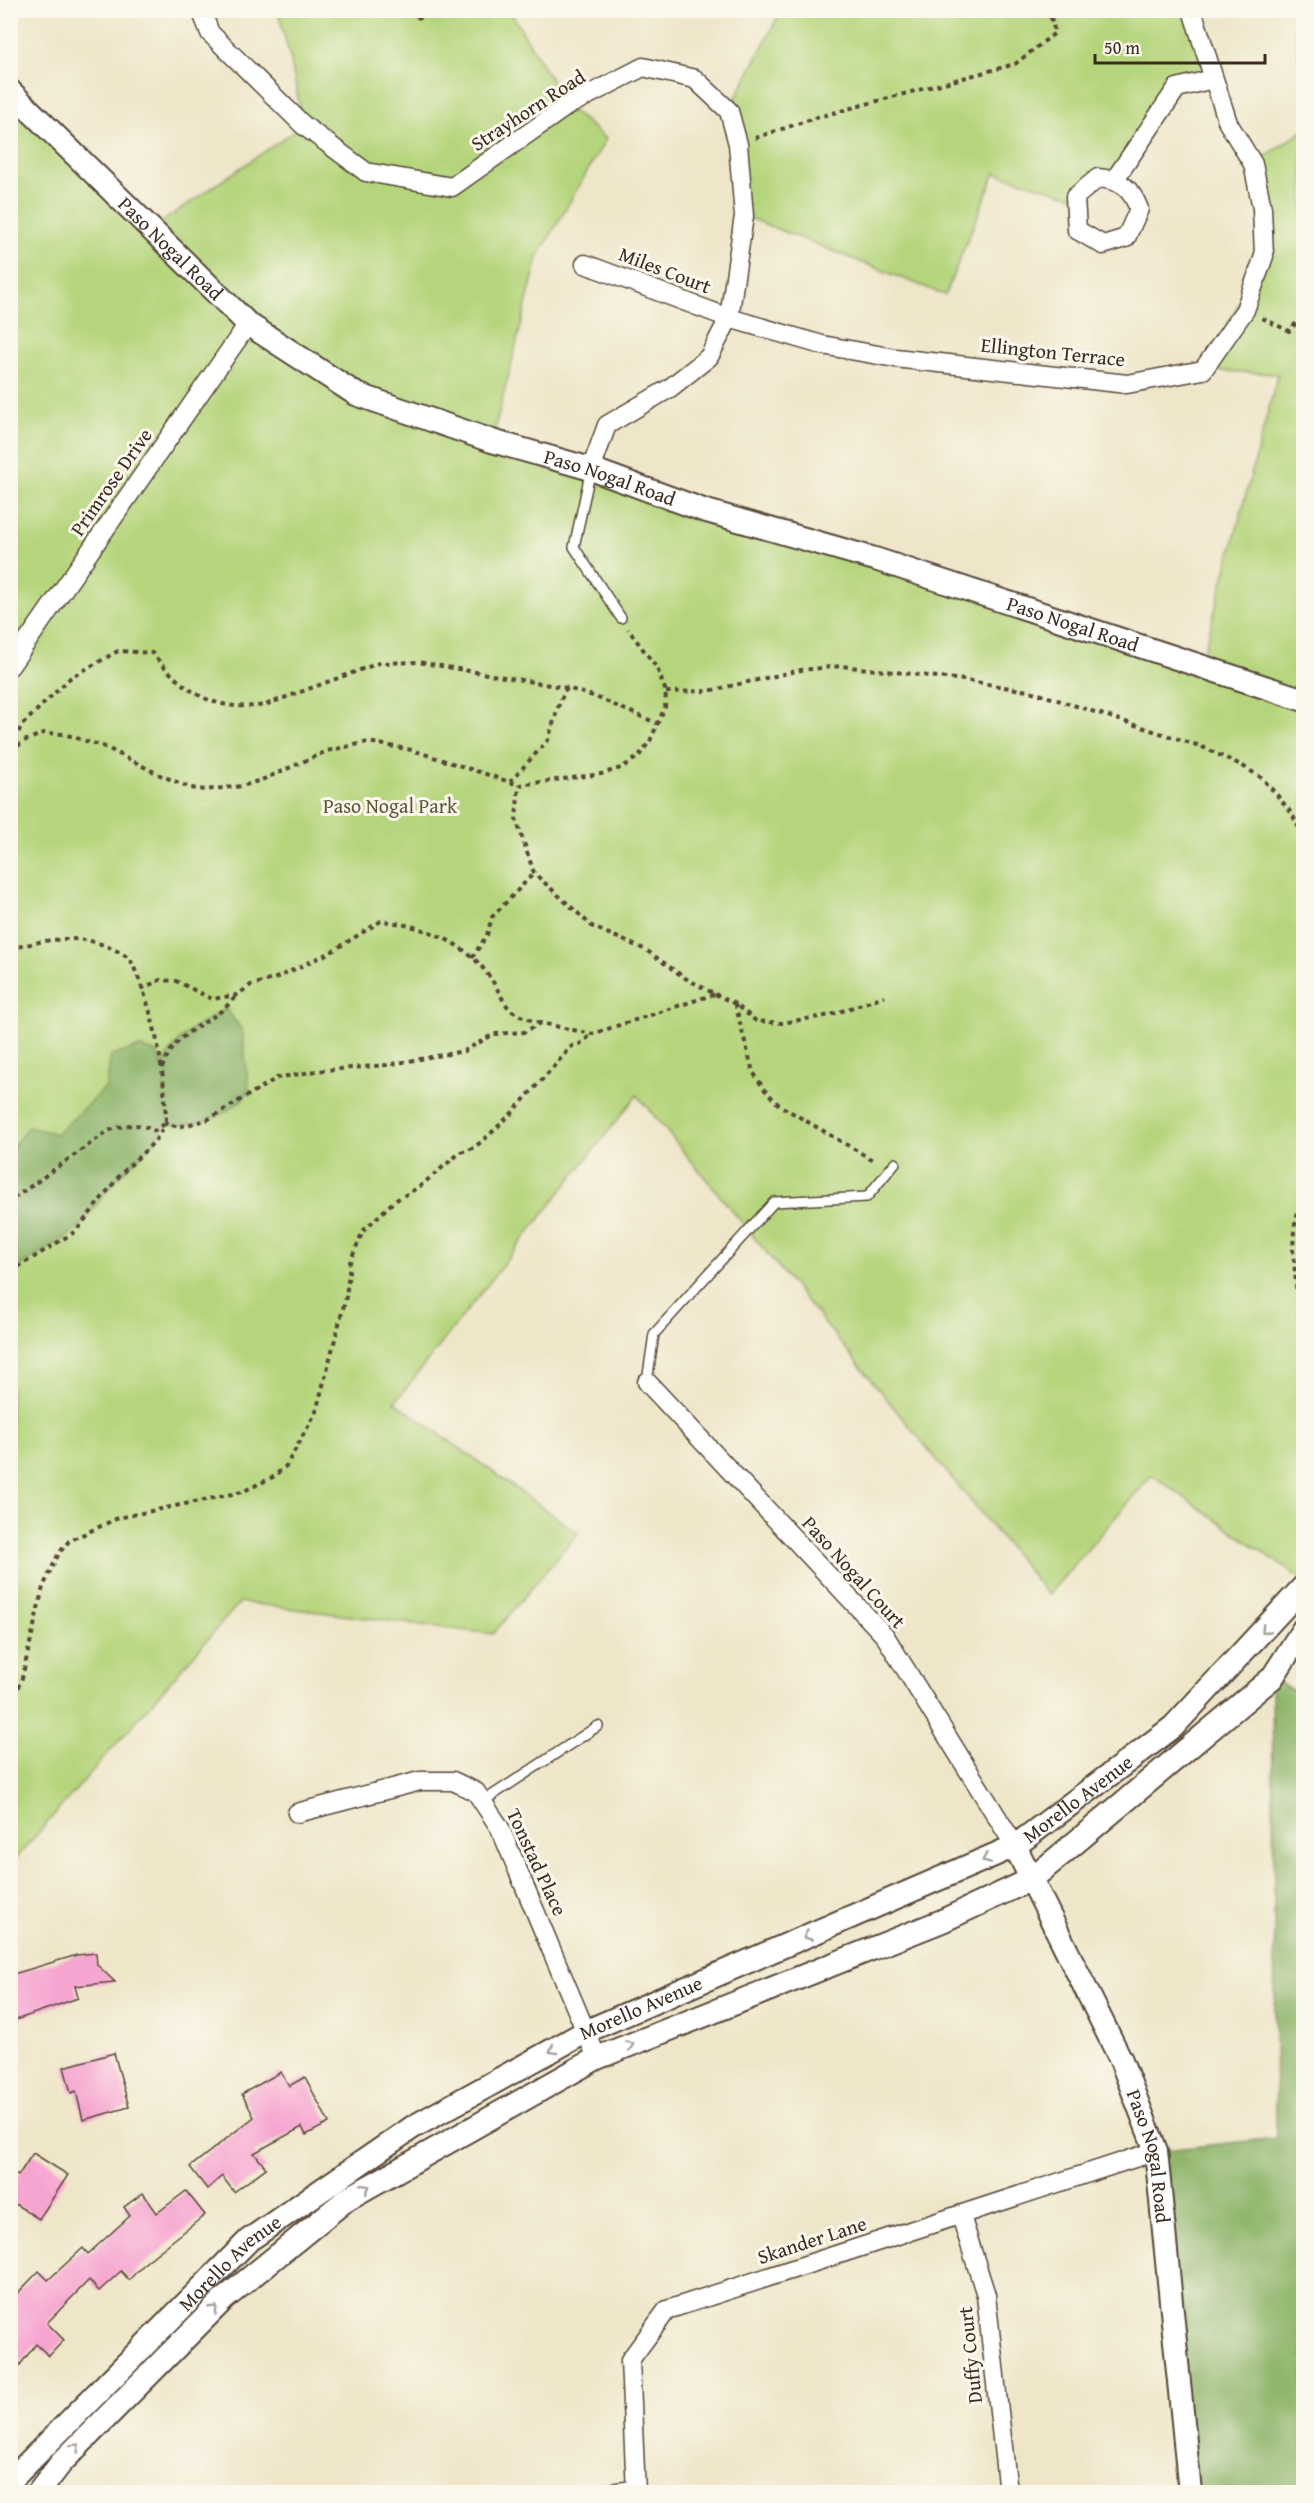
<svg xmlns="http://www.w3.org/2000/svg" width="1314" height="2503" viewBox="0 0 1314 2503" font-family="'Gentium Book Plus',serif">
<rect width="100%" height="100%" fill="#fbf7ec"/>
<filter id="ink" filterUnits="userSpaceOnUse"><feTurbulence type="fractalNoise" baseFrequency=".0167" numOctaves="2"/><feDisplacementMap in="SourceGraphic" scale="12" xChannelSelector="R" yChannelSelector="G"/><feConvolveMatrix kernelMatrix="1 2 1 2 8 2 1 2 1" color-interpolation-filters="sRGB"/></filter>
<filter id="wash" filterUnits="userSpaceOnUse"><feTurbulence type="fractalNoise" baseFrequency=".008" numOctaves="4" result="noise"/><feDisplacementMap in="SourceGraphic" scale="24" xChannelSelector="R" yChannelSelector="G"/><feGaussianBlur stdDeviation="1.35" result="paint"/><feColorMatrix in="noise" values="0 0 0 0 0 0 0 0 0 0 0 0 0 0 0 0 0 1.4 0 .05"/><feComposite in="paint" operator="in"/></filter>
<g filter="url(#wash)">
<rect width="100%" height="100%" fill="#efe6c9"/>
<g fill="#b5d57c" stroke="#78804d" stroke-width="1.5">
<polygon points="278,11 510,11 567,106 606,139 538,257 492,441 1200,667 1278,374 1203,370 1264,256 1253,164 1303,131 1304,1576 1301,1579 1152,1475 1048,1595 637,1095 395,1402 578,1533 493,1634 240,1602 11,1864 11,91 150,230 303,125 291,61"/>
<polygon points="781,11 1192,11 1213,79 1177,88 1129,157 1075,197 995,173 945,295 744,216 729,111"/>
<polygon points="1294,11 1303,11 1303,97"/>
</g>
<g fill="#90b66c" stroke="#667045" stroke-width="1.5">
<path d="M226,1009l16,21 7,61c-17,23 -56,39 -83,32l-11,18 -35,34 -44,56 -65,41v-123l17,-22 29,7 49,-47 5,-31 29,-9 17,6 5,14c13,-30 36,-43 64,-58z"/>
<polygon points="1272,1678 1304,1696 1303,2492 1190,2492 1156,2151 1276,2138"/>
</g>
<g id="blocks">
<g fill="#f6a4d0">
<polygon points="96,1953 97,1965 115,1982 75,1986 78,1998 10,2022 10,1975 77,1955"/>
<polygon points="114,2053 129,2107 83,2120 76,2091 71,2093 64,2067"/>
<polygon points="281,2072 289,2086 305,2077 329,2123 306,2135 302,2127 254,2153 266,2168 234,2192 222,2176 207,2189 190,2167 254,2117 242,2094"/>
<polygon points="33,2153 68,2175 39,2219 10,2201 10,2171 18,2176"/>
<polygon points="186,2191 205,2215 146,2262 129,2280 121,2271 99,2291 89,2280 47,2323 64,2340 49,2356 36,2344 10,2378 10,2301 39,2271 48,2280 83,2248 88,2254 130,2216 124,2207 143,2193 157,2213"/>
</g>
</g>
</g>
<g filter="url(#ink)">
<use href="#blocks" fill-opacity="0" stroke="#564638" stroke-width="1.5"/>
<g fill="none" stroke-linecap="round" stroke-linejoin="round">
<g stroke="#564638" stroke-width="12">
<g id="service">
<polyline points="591,469 574,547 621,618"/>
<polyline points="647,1382 654,1334 774,1202 867,1197 895,1163"/>
<polyline points="482,1802 598,1726"/>
</g>
</g>
<g stroke="#564638" stroke-width="21">
<g id="minor">
<polyline points="201,10 210,33 303,125 366,172 452,187 567,106 643,67 695,79 729,111 738,144 744,216 729,318 709,357 670,388 607,425 591,469"/>
<path d="M1098,178c23,2 33,10 41,31l-13,29 -23,7 -26,-15 -2,-33z"/>
<polyline points="1115,179 1177,88 1213,79"/>
<polyline points="585,264 729,318 822,345 895,358 1127,384 1203,370 1245,310 1264,256 1262,208 1253,164 1228,123 1192,10"/>
<polyline points="10,666 248,324"/>
<polyline points="647,1382 885,1636 1015,1846"/>
<polyline points="297,1813 420,1781 453,1781 476,1792 500,1828 597,2058"/>
<polyline points="961,2216 986,2295 1008,2492"/>
<polyline points="617,2492 635,2490"/>
<polyline points="636,2492 630,2360 667,2310 1156,2151"/>
</g>
</g>
<g stroke="#564638" stroke-width="26">
<g id="tertiary">
<path id="s1" d="M10,91l238,233 108,70 136,47 99,28 112,41 172,49 429,141"/>
<path id="s2" d="M1015,1846l106,214 35,91 34,341"/>
<path id="s3" d="M10,2481l239,-241 164,-113 174,-96 428,-185 158,-119 131,-141"/>
<polyline points="39,2492 61,2463 224,2299 347,2199 597,2058 942,1921 1032,1879 1272,1678 1304,1628"/>
</g>
</g>
<g stroke="#564638" stroke-width="4" stroke-dasharray="4.5 4.5" stroke-linecap="butt">
<polyline points="400,10 420,18 424,10"/>
<polyline points="755,138 818,117 1015,64 1055,33 1049,10"/>
<polyline points="1262,318 1289,331 1304,314"/>
<polyline points="666,692 708,691 801,670 842,666 964,680 1033,692 1200,746 1241,765 1262,778 1277,795 1292,814 1304,838"/>
<path d="M10,748l12,-23 48,-47 48,-27 34,2c33,39 60,59 113,52l114,-42 39,-1 149,26 26,8 66,28"/>
<polyline points="10,752 24,741 44,733 64,734 105,747 160,775 191,788 205,790 242,786 264,779 327,751 368,742 412,750 519,785 601,774 621,768 638,757 650,741 665,707 666,692 657,668 628,629"/>
<polyline points="510,782 548,740 560,701 567,688"/>
<path d="M10,949c45,-12 80,-18 120,10 24,49 35,110 36,164l-11,8c-18,-9 -29,-7 -47,0l-98,70"/>
<polyline points="472,958 487,935 492,917 534,873"/>
<path d="M141,989l19,-9 16,1 36,18 25,-4 14,-10 23,-6 57,-27 50,-31c39,4 81,19 105,51 23,30 12,39 54,51"/>
<polyline points="715,994 735,1004 756,1021 781,1023 831,1015 884,996"/>
<polyline points="735,1004 753,1072 764,1089 779,1105 876,1162"/>
<path d="M162,1068c18,-45 49,-40 74,-72"/>
<polyline points="1304,1187 1294,1229 1293,1250 1304,1372"/>
<polyline points="10,1272 76,1231 120,1175 155,1141 166,1123 178,1127 207,1120 277,1078 316,1071 387,1065 464,1051 494,1034 524,1032 541,1023 592,1034 715,994 685,978 646,950 593,927 534,873 516,819 519,785"/>
<polyline points="1304,1474 1300,1533 1304,1558"/>
<polyline points="10,1704 22,1678 43,1587 59,1553 69,1541 118,1518 242,1492 273,1477 286,1466 316,1412 346,1297 350,1262 363,1231 393,1202 419,1187 461,1152 475,1147 488,1136 512,1113 572,1046 580,1044 592,1034"/>
</g>
<use href="#service" stroke="#fff" stroke-width="9"/>
<use href="#minor" stroke="#fff" stroke-width="18"/>
<use href="#tertiary" stroke="#fff" stroke-width="22"/>
</g>
<defs><path id="oneway-chevron" d="M-2-3.5L2.5 0L-2 3.5" fill="none" stroke-width="1.6" stroke-linecap="round" stroke-linejoin="round" transform="scale(1.5)"/></defs>
<g stroke="#a79f9a">
<use href="#oneway-chevron" transform="translate(1265 1630) rotate(132)"/>
<use href="#oneway-chevron" transform="translate(986 1859) rotate(157)"/>
<use href="#oneway-chevron" transform="translate(807 1936) rotate(157)"/>
<use href="#oneway-chevron" transform="translate(630 2045) rotate(-22)"/>
<use href="#oneway-chevron" transform="translate(553 2050) rotate(151)"/>
<use href="#oneway-chevron" transform="translate(366 2188) rotate(-29)"/>
<use href="#oneway-chevron" transform="translate(214 2309) rotate(-45)"/>
<use href="#oneway-chevron" transform="translate(76 2447) rotate(-45)"/>
</g>
</g>
<g text-anchor="middle" stroke-width="6" stroke-linejoin="round" paint-order="stroke">
<g font-size="20" fill="#3b2a1e" stroke="#fbf7ec">
<text transform="translate(528 110) rotate(-33)" y="7">Strayhorn Road</text>
<text dy="7" stroke="none"><textPath href="#s1" startOffset="225">Paso Nogal Road</textPath></text>
<text transform="translate(665 270) rotate(21)" y="7">Miles Court</text>
<text transform="translate(1053 352) rotate(6)" y="7">Ellington Terrace</text>
<text dy="7" stroke="none"><textPath href="#s1" startOffset="729">Paso Nogal Road</textPath></text>
<text transform="translate(111 482) rotate(-55)" y="7">Primrose Drive</text>
<text dy="7" stroke="none"><textPath href="#s1" startOffset="1215">Paso Nogal Road</textPath></text>
<text transform="translate(854 1572) rotate(48)" y="7">Paso Nogal Court</text>
<text dy="7" stroke="none"><textPath href="#s3" startOffset="1282">Morello Avenue</textPath></text>
<text transform="translate(537 1862) rotate(65)" y="7">Tonstad Place</text>
<text dy="7" stroke="none"><textPath href="#s3" startOffset="796">Morello Avenue</textPath></text>
<text dy="7" stroke="none"><textPath href="#s2" startOffset="340">Paso Nogal Road</textPath></text>
<text transform="translate(812 2240) rotate(-18)" y="7">Skander Lane</text>
<text dy="7" stroke="none"><textPath href="#s3" startOffset="310">Morello Avenue</textPath></text>
<text transform="translate(970 2355) rotate(-96)" y="7">Duffy Court</text>
</g>
<g font-size="20" fill="#5a5536" stroke="#fbf7ec">
<text x="390" y="813">Paso Nogal Park</text>
</g>
</g>
<rect width="1314" height="2503" fill="none" stroke="#fbf7ec" stroke-width="36"/>
<path d="M1095 54v9h170v-9" fill="none" stroke="#3b2a1e" stroke-width="3"/>
<text x="1104" y="54" font-size="18" fill="#3b2a1e" stroke="#fbf7ec" stroke-width="4.5" paint-order="stroke">50 m</text>
</svg>
